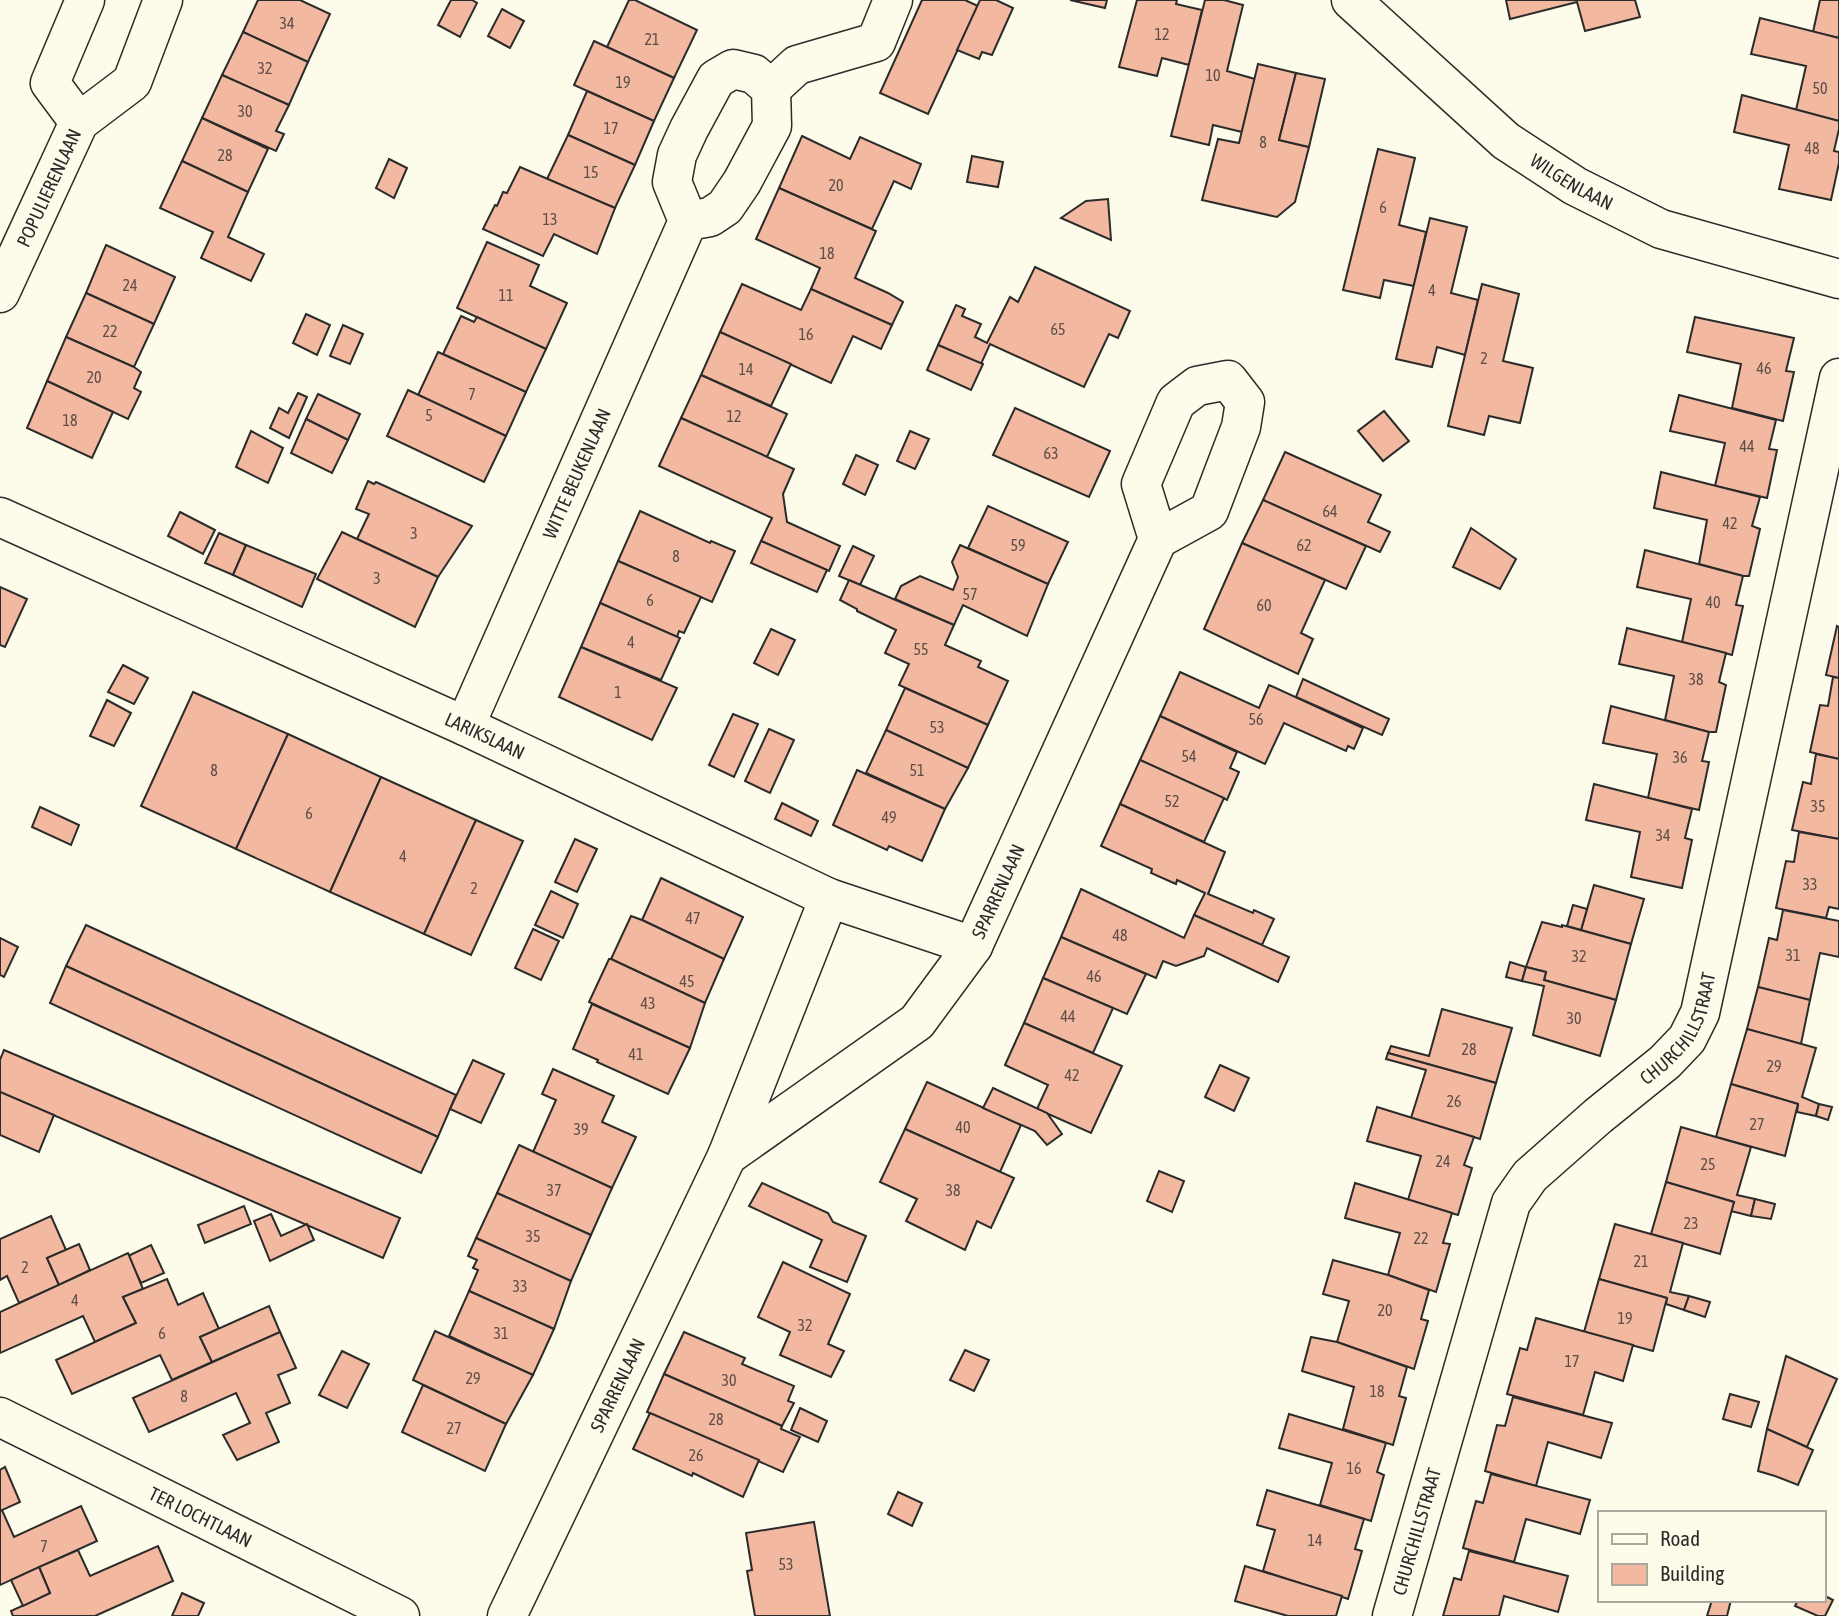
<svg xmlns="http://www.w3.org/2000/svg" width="1839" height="1616" viewBox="0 0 1839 1616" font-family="'Asap Condensed',sans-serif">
<rect width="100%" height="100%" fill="#fdfbea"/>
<g fill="#f2b8a0" stroke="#2b2b2b" stroke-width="2">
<polygon points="258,0 300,0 330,14 308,62 243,32"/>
<polygon points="451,0 472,0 477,3 460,37 438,25"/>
<polygon points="629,0 635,0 697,30 674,78 607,47"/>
<polygon points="922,0 965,0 978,6 928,114 880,93"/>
<polygon points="980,0 996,0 1013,8 992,55 982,52 979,59 957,50"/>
<polygon points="1070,0 1107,0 1105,8"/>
<polygon points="1137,0 1177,0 1176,4 1202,10 1189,65 1162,58 1157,76 1119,67"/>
<polygon points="1205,0 1224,0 1243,5 1227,71 1255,79 1242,132 1213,125 1209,145 1171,136"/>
<polygon points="1506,0 1635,0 1640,17 1585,31 1577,2 1510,19"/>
<polygon points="1820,0 1839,0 1839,38 1813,32"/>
<polygon points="502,9 524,21 510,48 488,36"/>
<polygon points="1760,18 1839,38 1839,121 1796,110 1806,66 1751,54"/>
<polygon points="243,32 308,62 289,105 222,75"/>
<polygon points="594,41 674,78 654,121 574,85"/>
<polygon points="1258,64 1296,73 1279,140 1309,147 1295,202 1277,217 1202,200 1218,139 1239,143"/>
<polygon points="1296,73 1325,79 1309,147 1279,140"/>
<polygon points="222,75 289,105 276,131 284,134 276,151 202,118"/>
<polygon points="587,91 654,121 635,165 568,135"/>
<polygon points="1742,95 1839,121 1839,129 1834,151 1839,152 1839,163 1831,200 1779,189 1789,145 1734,132"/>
<polygon points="202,118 268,149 248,192 182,161"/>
<polygon points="568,135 635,165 615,208 547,179"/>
<polygon points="802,136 850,159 860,137 921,164 911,189 894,181 872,229 779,188"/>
<polygon points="1378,149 1415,158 1399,225 1426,232 1414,286 1384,280 1380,298 1343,290"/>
<polygon points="972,156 1003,162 998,187 967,182"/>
<polygon points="389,159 407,168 394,198 376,188"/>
<polygon points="182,161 248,192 228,237 264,254 251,281 201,258 213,232 160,208"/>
<polygon points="520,167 615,208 597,254 554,234 543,256 483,229 495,205 497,206 503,192 507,193"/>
<polygon points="779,188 876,231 855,278 888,293 903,302 892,325 811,289 820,268 756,239"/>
<polygon points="1108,199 1111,240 1061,218 1086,201"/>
<polygon points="1430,218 1467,227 1451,293 1478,300 1465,355 1437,347 1432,367 1396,359"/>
<polygon points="487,242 539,265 530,286 567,303 546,349 457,308"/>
<polygon points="106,245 175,277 154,324 86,293"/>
<polygon points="1035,267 1130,311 1118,338 1109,334 1084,387 990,344 981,364 938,345 956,305 965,309 962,316 981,324 975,337 987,343 1010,297 1018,302"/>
<polygon points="742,284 801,310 811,289 892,325 881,349 853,336 831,383 720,332"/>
<polygon points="1482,284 1519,294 1503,361 1533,368 1520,423 1489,416 1484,435 1448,426"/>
<polygon points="86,293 154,324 134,367 66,337"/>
<polygon points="306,314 330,325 317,355 293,343"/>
<polygon points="461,316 474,322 477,317 546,349 526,392 443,354"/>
<polygon points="1695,317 1794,338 1786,371 1794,372 1783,421 1732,408 1741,364 1687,352"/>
<polygon points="343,325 363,334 350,364 330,356"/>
<polygon points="720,332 791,364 771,406 701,375"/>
<polygon points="66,337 134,367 141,372 134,388 141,392 128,419 47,381"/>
<polygon points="938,345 983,364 971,390 927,370"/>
<polygon points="438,352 526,392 506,436 418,395"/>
<polygon points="701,375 787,414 767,457 681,418"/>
<polygon points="47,381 113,412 92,458 27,428"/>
<polygon points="408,390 506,436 484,482 387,436"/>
<polygon points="298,393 307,397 289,438 270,428 279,408 288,413"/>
<polygon points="318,394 360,414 348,440 306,419"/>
<polygon points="1679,395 1776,420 1769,449 1777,450 1767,498 1715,486 1725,443 1670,431"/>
<polygon points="1015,408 1110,451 1089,497 993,455"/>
<polygon points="1384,411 1409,441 1383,461 1358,431"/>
<polygon points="681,418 794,469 783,494 787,522 840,546 829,571 761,541 772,518 659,466"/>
<polygon points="306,419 348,440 332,473 291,453"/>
<polygon points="251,431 283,448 268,483 236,467"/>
<polygon points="910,431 929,439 915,469 897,461"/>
<polygon points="1285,452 1381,495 1368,522 1390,532 1380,552 1263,500"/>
<polygon points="856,455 878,465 865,495 843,484"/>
<polygon points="1661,472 1760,497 1752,526 1760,529 1749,576 1743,576 1699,564 1707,520 1654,508"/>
<polygon points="368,481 374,484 376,482 472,526 438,577 357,539 369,514 356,509"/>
<polygon points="1263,500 1366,546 1346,589 1242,543"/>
<polygon points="988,506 1068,542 1048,584 968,548"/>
<polygon points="640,511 710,543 711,541 735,551 712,602 618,561"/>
<polygon points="180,512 215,530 203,554 168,536"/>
<polygon points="1471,528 1516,559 1500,589 1453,567"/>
<polygon points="342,532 438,577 415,627 317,579"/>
<polygon points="219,533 246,545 233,575 205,563"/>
<polygon points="761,541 827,570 817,592 751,563"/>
<polygon points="1242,543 1325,580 1301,633 1313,639 1298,674 1204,629"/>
<polygon points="246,545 316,574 302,607 233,575"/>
<polygon points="960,545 1048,584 1027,636 963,605 954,625 895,599 901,586 920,576 953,590 958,577 952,562"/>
<polygon points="853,546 874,556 860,585 839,576"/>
<polygon points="1645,550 1743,576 1736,605 1743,606 1732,655 1682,642 1691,599 1637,587"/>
<polygon points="618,561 701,597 684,633 679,631 677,637 600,603"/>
<polygon points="849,580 954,625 945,645 981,661 978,667 1008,681 988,725 899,685 909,664 885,653 896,630 857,611 857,609 840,600"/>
<polygon points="0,587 27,599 5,647 0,645"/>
<polygon points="600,603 680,638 661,680 581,647"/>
<polygon points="1837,626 1839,627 1839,678 1826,675"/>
<polygon points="1627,628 1726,653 1719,682 1726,685 1716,732 1709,732 1665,720 1674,676 1619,664"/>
<polygon points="771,629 795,640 778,675 754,663"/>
<polygon points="581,647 677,688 652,740 559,697"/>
<polygon points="123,665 148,678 134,704 108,692"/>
<polygon points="1180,672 1259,708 1269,685 1363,728 1354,749 1348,746 1346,751 1284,723 1265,764 1160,716"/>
<polygon points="1833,677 1839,678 1839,759 1810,752 1820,705 1828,706"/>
<polygon points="1303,679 1389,719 1382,735 1296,697"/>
<polygon points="905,688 988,725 968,768 886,730"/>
<polygon points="193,692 288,734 236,849 141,806"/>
<polygon points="107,700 131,713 114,746 90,736"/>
<polygon points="1611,706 1709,732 1702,761 1709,762 1699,810 1648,798 1657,754 1603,743"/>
<polygon points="733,714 758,724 734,777 709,765"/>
<polygon points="1160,716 1237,752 1230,768 1239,772 1227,800 1140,760"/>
<polygon points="769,729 794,740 770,793 745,781"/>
<polygon points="886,730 968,768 945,809 866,773"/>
<polygon points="288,734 381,777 330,892 236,849"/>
<polygon points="1816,754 1839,759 1839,839 1792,830 1803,782 1811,784"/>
<polygon points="1140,760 1224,798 1204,842 1120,804"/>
<polygon points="857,770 945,809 922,861 889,846 887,850 833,825"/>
<polygon points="381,777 476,820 424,934 330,892"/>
<polygon points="1594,784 1692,809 1685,838 1692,840 1682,888 1631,877 1640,832 1586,820"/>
<polygon points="782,803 818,821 811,836 775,819"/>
<polygon points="1120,804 1225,852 1208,894 1253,913 1254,910 1274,919 1262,945 1194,915 1205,893 1177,880 1176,884 1151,873 1152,869 1101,846"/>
<polygon points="40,807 79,825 71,845 32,827"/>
<polygon points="476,820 523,841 471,955 424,934"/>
<polygon points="1799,832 1839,839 1839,909 1829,907 1826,918 1776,908 1786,861 1794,862"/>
<polygon points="575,839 597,849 577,892 555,882"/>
<polygon points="661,878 743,917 724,959 642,920"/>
<polygon points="1594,885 1644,899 1631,944 1581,930"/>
<polygon points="1081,889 1184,938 1194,915 1289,957 1278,982 1207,948 1204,956 1176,966 1163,961 1156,978 1061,937"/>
<polygon points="551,891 578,904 563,938 535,925"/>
<polygon points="1573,905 1587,909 1581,930 1567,926"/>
<polygon points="1783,910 1839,921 1839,957 1820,953 1810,1000 1758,987 1769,938 1777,940"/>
<polygon points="631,916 642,920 724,959 705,1003 611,959"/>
<polygon points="1542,922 1562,927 1562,925 1631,944 1616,1000 1544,980 1546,972 1526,967"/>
<polygon points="86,925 456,1095 438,1137 66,966"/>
<polygon points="533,929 559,941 541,980 515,968"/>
<polygon points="1061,937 1146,974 1127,1014 1043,978"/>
<polygon points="0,938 18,947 4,977 0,975"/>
<polygon points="609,959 611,959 705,1003 690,1048 589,1002"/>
<polygon points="1510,962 1526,967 1522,981 1506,977"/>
<polygon points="66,966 438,1137 421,1173 50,1003"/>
<polygon points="1526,967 1546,972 1544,980 1616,1000 1600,1056 1533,1035 1544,986 1522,981"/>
<polygon points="1043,978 1113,1008 1093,1053 1024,1023"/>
<polygon points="1758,987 1810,1000 1801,1044 1747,1029"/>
<polygon points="592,1004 690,1048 668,1094 597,1062 598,1060 573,1049"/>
<polygon points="1442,1009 1512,1028 1496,1083 1388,1053 1391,1046 1429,1056"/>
<polygon points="1024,1023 1122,1066 1091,1133 1037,1109 1048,1085 1005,1065"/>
<polygon points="1747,1029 1816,1048 1802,1097 1819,1104 1816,1116 1797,1112 1798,1104 1731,1084"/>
<polygon points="4,1050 400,1218 383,1258 0,1092 0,1060"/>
<polygon points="1388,1053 1496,1083 1480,1139 1411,1118 1426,1070 1386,1059"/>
<polygon points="473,1060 504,1074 481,1123 450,1109"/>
<polygon points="1220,1065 1249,1078 1234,1111 1205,1097"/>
<polygon points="553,1069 614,1096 602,1122 636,1137 612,1188 533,1152 556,1100 542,1094"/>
<polygon points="927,1082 1021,1125 1000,1172 905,1129"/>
<polygon points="1731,1084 1798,1104 1785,1156 1716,1137"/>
<polygon points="993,1088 1047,1113 1062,1134 1047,1145 1035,1131 983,1108"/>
<polygon points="0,1092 54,1115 39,1152 0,1135"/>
<polygon points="1819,1104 1832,1107 1828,1120 1816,1116"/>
<polygon points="1377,1107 1474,1137 1464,1165 1472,1168 1458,1215 1408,1200 1421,1156 1367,1141"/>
<polygon points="1681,1127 1751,1147 1737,1195 1755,1199 1751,1216 1731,1211 1734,1202 1666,1182"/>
<polygon points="905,1129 1014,1178 991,1228 977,1221 965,1250 906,1221 917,1199 880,1182"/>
<polygon points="519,1145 612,1188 591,1235 497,1193"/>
<polygon points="1159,1171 1184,1181 1172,1212 1147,1201"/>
<polygon points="1666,1182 1734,1202 1720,1254 1651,1234"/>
<polygon points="762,1183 828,1213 833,1222 866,1236 847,1282 810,1267 822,1240 749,1206"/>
<polygon points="1355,1183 1452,1213 1443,1243 1450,1244 1436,1292 1388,1275 1400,1233 1345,1218"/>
<polygon points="497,1193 591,1235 571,1281 476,1238"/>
<polygon points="1755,1199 1775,1204 1771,1219 1751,1216"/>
<polygon points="244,1206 251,1224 205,1243 198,1225"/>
<polygon points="271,1214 281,1236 307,1224 314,1240 270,1261 254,1221"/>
<polygon points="51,1216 66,1250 47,1258 59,1285 19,1303 7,1276 0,1280 0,1239"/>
<polygon points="1615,1224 1683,1243 1670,1292 1689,1296 1684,1310 1666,1304 1667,1298 1599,1279"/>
<polygon points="476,1238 571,1281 554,1329 469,1291 478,1270 473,1268 477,1260 468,1256"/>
<polygon points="79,1244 90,1270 59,1285 47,1258"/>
<polygon points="151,1245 164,1273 141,1283 128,1256"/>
<polygon points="128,1253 143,1289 123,1297 136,1323 95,1342 83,1316 0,1353 0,1312"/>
<polygon points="1333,1260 1388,1275 1429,1290 1421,1319 1428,1321 1414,1369 1337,1342 1349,1301 1323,1294"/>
<polygon points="783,1262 850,1294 828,1344 844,1351 831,1377 780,1355 790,1332 758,1317"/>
<polygon points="167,1279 178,1305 203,1293 219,1329 200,1337 212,1362 172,1380 160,1355 72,1394 56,1360 136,1323 123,1297"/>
<polygon points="1599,1279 1667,1298 1653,1351 1584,1332"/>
<polygon points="469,1291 554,1329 533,1375 449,1336"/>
<polygon points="1689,1296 1710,1302 1705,1317 1684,1310"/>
<polygon points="269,1306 280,1332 212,1362 200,1337"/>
<polygon points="1536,1318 1633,1345 1623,1381 1595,1372 1583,1415 1507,1394 1520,1348 1527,1350"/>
<polygon points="435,1331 533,1375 506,1424 413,1380"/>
<polygon points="280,1332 296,1368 278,1375 290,1403 266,1413 279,1442 237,1460 223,1435 250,1423 236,1393 149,1432 133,1398"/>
<polygon points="684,1332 745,1358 742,1364 794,1386 788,1401 794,1403 782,1426 664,1374"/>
<polygon points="1311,1337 1337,1342 1407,1367 1399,1396 1406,1398 1393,1445 1343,1429 1354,1387 1302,1371"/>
<polygon points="965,1350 989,1360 974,1391 950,1380"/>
<polygon points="342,1351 369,1364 347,1408 319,1395"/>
<polygon points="1786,1356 1837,1379 1807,1447 1767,1429"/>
<polygon points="664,1374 782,1426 781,1429 800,1437 783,1472 647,1412"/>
<polygon points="423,1385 506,1424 485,1471 402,1432"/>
<polygon points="1730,1394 1759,1402 1751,1427 1723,1419"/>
<polygon points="1513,1397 1612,1423 1601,1458 1548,1442 1536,1486 1485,1471 1497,1425 1505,1426"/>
<polygon points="800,1408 827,1421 818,1442 791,1430"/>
<polygon points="650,1413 759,1460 743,1497 693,1473 692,1476 633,1449"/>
<polygon points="1289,1414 1386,1443 1377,1472 1384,1475 1371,1521 1320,1505 1332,1463 1279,1448"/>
<polygon points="1767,1429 1813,1450 1798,1485 1775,1476 1758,1471"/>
<polygon points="5,1467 20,1502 0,1511 0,1470"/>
<polygon points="1491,1474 1590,1500 1580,1534 1526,1519 1514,1562 1463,1548 1476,1501 1483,1503"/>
<polygon points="1267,1490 1364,1519 1355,1549 1362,1551 1348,1599 1263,1571 1275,1530 1257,1525"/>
<polygon points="898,1492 922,1503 912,1526 888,1514"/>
<polygon points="81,1506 97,1541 0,1585 0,1511 2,1510 14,1537"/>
<polygon points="814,1522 830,1616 755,1616 747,1571 752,1570 746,1533"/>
<polygon points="158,1546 173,1581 95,1616 13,1616 11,1611 50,1593 39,1567 78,1550 90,1576"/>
<polygon points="1469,1551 1568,1576 1558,1612 1504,1596 1499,1616 1443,1616 1454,1578 1461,1580"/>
<polygon points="1245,1566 1342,1596 1336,1616 1288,1616 1235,1601"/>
<polygon points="39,1567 50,1593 23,1606 11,1580"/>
<polygon points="182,1593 204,1603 198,1616 172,1616"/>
<polygon points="1823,1595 1833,1600 1825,1616 1818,1616 1795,1606 1798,1600 1823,1600"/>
<polygon points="1712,1600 1731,1600 1727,1616 1707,1616"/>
</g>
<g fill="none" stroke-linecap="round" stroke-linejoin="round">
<g stroke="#2b2b2b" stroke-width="41">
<g id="minor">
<path id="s1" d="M1351,0l155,141 69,45 86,43 178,50"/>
<polyline points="771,89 797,65 876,42 893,0"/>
<polyline points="79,122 50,83 85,0"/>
<path id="s2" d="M0,293l79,-171 53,-40 31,-82"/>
<path id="s3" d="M0,517l465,209 364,172 144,48"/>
<path id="s4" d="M465,726l223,-505 -16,-39 5,-27 12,-26 27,-50 17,-10 21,5 17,15 1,37 -30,56 -17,25 -15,10 -22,4"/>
<path id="s5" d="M727,1156l190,-134 56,-76 185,-407 51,-28 32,-84 4,-25 -17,-22 -31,6 -21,16 -35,82 17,55"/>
<path id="s6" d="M0,1417l400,199"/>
<path id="s7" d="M507,1616l220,-460 102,-258"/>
<path id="s8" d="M1392,1616l119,-413 19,-27 68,-60 67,-54 22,-23 13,-26 139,-635"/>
</g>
</g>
<use href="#minor" stroke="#fdfbea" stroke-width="38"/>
</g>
<g text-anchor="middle" stroke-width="5" stroke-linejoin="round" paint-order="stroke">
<g font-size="16" fill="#5d4e48">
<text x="287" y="29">34</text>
<text x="1162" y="40">12</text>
<text x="652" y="45">21</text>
<text x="265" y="74">32</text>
<text x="1213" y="81">10</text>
<text x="623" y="88">19</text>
<text x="1820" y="94">50</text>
<text x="245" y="117">30</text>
<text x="611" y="134">17</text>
<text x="1263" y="148">8</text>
<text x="1812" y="154">48</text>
<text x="225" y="161">28</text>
<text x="591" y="178">15</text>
<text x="836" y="191">20</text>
<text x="1383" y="213">6</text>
<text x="550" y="225">13</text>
<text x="827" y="259">18</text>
<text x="130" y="291">24</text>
<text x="1432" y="296">4</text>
<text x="506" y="301">11</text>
<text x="1058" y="335">65</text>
<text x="110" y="337">22</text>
<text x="806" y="340">16</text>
<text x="1484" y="364">2</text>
<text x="1764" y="374">46</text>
<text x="746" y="375">14</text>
<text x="94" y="383">20</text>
<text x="472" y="400">7</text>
<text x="429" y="421">5</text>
<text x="734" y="422">12</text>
<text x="70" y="426">18</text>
<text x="1747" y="452">44</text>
<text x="1051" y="459">63</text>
<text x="1330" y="517">64</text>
<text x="1730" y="529">42</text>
<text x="414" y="539">3</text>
<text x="1018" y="551">59</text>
<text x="1304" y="551">62</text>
<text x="676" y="562">8</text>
<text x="377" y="584">3</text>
<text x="970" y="600">57</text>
<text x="650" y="606">6</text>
<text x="1713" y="608">40</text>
<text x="1264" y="611">60</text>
<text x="631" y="648">4</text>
<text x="921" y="655">55</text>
<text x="1696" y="685">38</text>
<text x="618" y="698">1</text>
<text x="1256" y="725">56</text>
<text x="937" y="733">53</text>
<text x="1189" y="762">54</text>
<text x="1680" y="763">36</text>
<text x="214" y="776">8</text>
<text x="917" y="776">51</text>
<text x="1172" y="807">52</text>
<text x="1818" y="812">35</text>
<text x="309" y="819">6</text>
<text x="889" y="823">49</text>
<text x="1663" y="841">34</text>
<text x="403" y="862">4</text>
<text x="1810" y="890">33</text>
<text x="474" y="894">2</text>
<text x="693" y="924">47</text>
<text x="1120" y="941">48</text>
<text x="1793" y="961">31</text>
<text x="1579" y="962">32</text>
<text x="1094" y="982">46</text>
<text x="687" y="987">45</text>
<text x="648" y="1009">43</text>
<text x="1068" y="1022">44</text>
<text x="1574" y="1024">30</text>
<text x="1469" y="1055">28</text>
<text x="636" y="1060">41</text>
<text x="1774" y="1072">29</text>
<text x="1072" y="1081">42</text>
<text x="1454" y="1107">26</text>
<text x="1757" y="1130">27</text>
<text x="963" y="1133">40</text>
<text x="581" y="1135">39</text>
<text x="1443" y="1167">24</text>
<text x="1708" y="1170">25</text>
<text x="554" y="1196">37</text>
<text x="953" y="1196">38</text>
<text x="1691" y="1229">23</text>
<text x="533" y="1242">35</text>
<text x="1421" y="1244">22</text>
<text x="1641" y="1267">21</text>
<text x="25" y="1273">2</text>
<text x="520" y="1292">33</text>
<text x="75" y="1306">4</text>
<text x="1385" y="1316">20</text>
<text x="1625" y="1324">19</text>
<text x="805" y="1331">32</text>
<text x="162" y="1339">6</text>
<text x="501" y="1339">31</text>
<text x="1572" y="1367">17</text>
<text x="473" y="1384">29</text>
<text x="729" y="1386">30</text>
<text x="1377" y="1397">18</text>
<text x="184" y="1402">8</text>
<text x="716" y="1425">28</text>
<text x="454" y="1434">27</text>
<text x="696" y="1461">26</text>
<text x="1354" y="1474">16</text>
<text x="1315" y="1546">14</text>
<text x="44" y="1552">7</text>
<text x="786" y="1570">53</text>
</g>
<g font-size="19" fill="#2b2b2b" stroke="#fdfbea">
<text dy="7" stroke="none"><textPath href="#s1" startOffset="287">WILGENLAAN</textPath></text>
<text dy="7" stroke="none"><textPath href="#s2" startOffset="116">POPULIERENLAAN</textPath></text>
<text dy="7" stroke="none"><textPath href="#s4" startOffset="276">WITTE BEUKENLAAN</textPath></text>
<text dy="7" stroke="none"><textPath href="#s3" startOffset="532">LARIKSLAAN</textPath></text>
<text dy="7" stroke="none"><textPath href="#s5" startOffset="387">SPARRENLAAN</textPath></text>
<text dy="7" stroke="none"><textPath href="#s8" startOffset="676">CHURCHILLSTRAAT</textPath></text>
<text dy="7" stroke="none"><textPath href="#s7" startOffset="256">SPARRENLAAN</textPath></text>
<text dy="7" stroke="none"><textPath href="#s6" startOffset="224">TER LOCHTLAAN</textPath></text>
<text dy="7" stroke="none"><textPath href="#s8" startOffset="88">CHURCHILLSTRAAT</textPath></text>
</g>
</g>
<rect x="1598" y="1511" width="228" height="91" fill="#fdfbea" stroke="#a9a89e" stroke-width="2"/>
<rect x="1612" y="1534" width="35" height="10" fill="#fdfbea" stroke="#a9a89e" stroke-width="2"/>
<text x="1660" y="1546" font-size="21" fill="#2b2b2b">Road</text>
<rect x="1612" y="1564" width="35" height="21" fill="#f2b8a0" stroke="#a9a89e" stroke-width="2"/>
<text x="1660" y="1581" font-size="21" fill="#2b2b2b">Building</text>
</svg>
